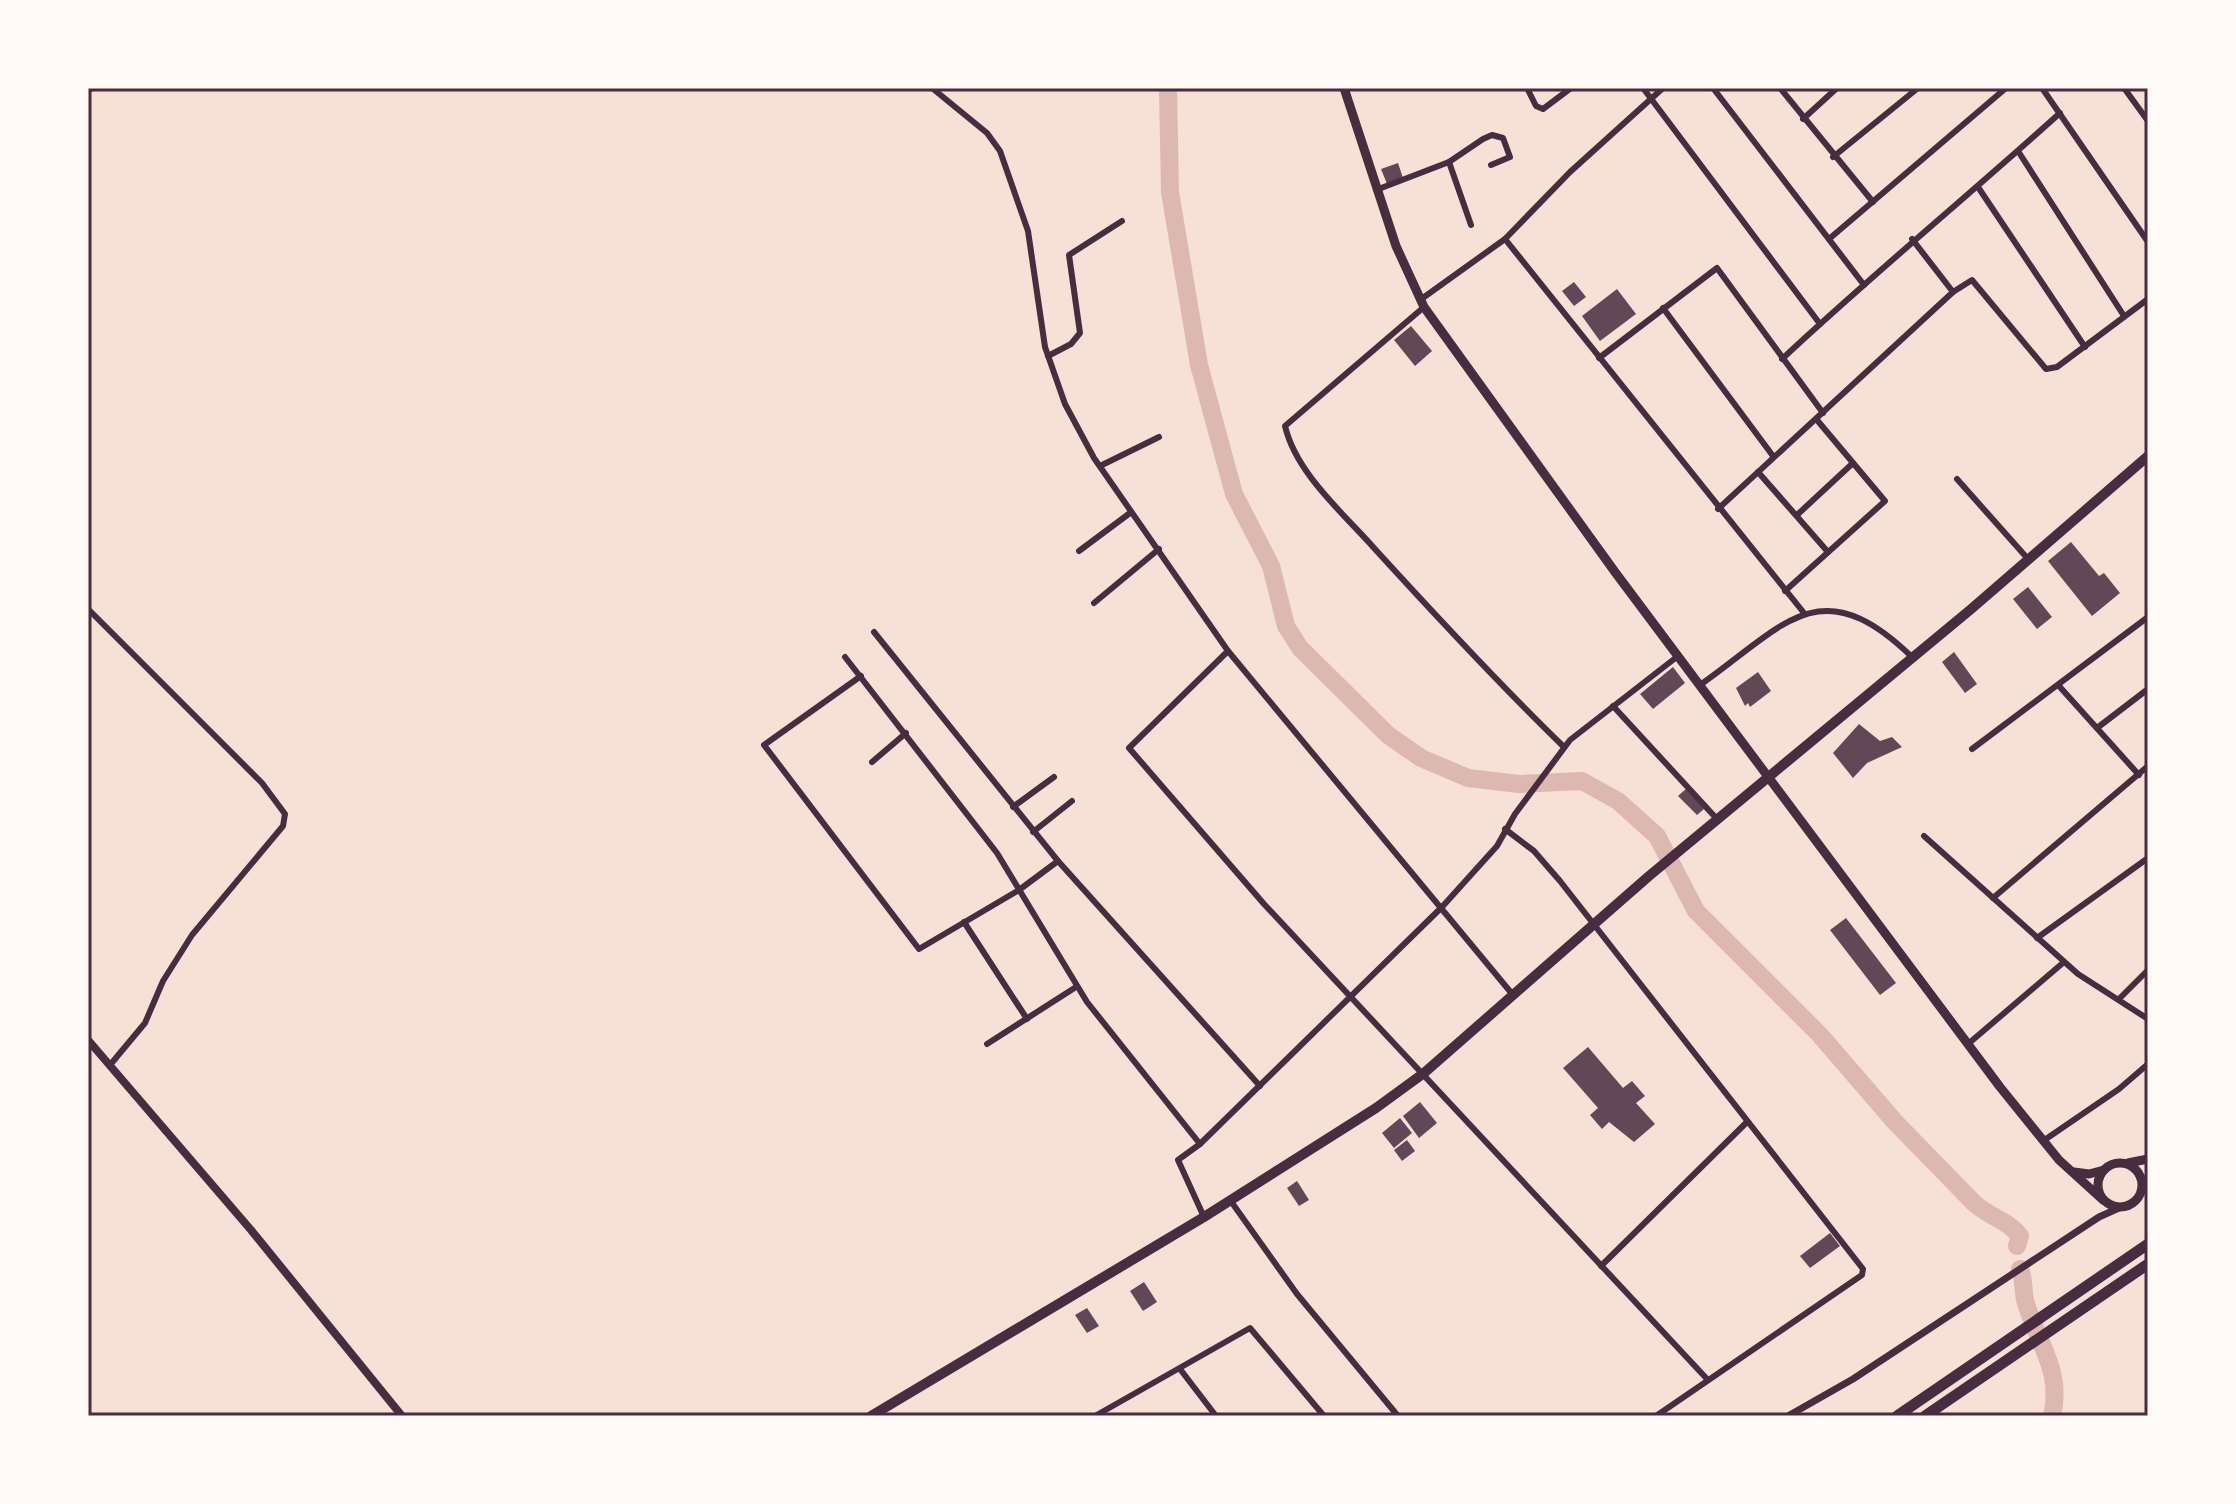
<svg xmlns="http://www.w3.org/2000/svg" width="2236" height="1504" viewBox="0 0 2236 1504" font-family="'Nunito Sans',sans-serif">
<rect width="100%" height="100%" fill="#f7e1d7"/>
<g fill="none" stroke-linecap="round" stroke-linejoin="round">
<g stroke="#dcb8b0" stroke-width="18">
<path d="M1168,88l2,104 29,173 35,129 37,72 15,60 14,22 88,87 33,23 47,20 51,6 63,-3 36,20 39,35 39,75 124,124 75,87 79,81c15,14 34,17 46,33l-3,10"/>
<path d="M2020,1269c4,9 3,21 5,31 12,44 38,69 27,116"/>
</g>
</g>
<g fill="#644757">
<polygon points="1398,163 1403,178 1387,184 1381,169"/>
<polygon points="1574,282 1586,297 1574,306 1562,291"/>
<polygon points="1617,289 1636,314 1600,341 1582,316"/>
<polygon points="1411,326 1432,351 1415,366 1394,340"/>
<polygon points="2071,542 2099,576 2104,573 2120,593 2092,616 2048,561"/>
<polygon points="2028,587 2052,617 2037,629 2013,599"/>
<polygon points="1954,652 1977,684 1965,693 1942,662"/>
<polygon points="1673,667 1685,683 1653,709 1640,694"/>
<polygon points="1758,672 1771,691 1750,707 1748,703 1745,706 1736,688"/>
<polygon points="1859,724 1880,741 1892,737 1902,747 1867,763 1853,778 1833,753"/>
<polygon points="1687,788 1704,809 1697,815 1678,796"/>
<polygon points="1846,918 1896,983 1880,995 1830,930"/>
<polygon points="1588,1047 1623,1088 1632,1081 1645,1096 1636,1103 1655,1124 1634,1142 1609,1122 1602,1129 1590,1115 1598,1108 1563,1068"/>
<polygon points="1420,1102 1437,1123 1419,1138 1403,1116"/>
<polygon points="1400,1118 1412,1133 1394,1148 1382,1133"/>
<polygon points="1407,1140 1415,1151 1402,1161 1394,1150"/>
<polygon points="1297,1181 1309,1200 1299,1206 1287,1188"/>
<polygon points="1830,1233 1840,1246 1810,1268 1800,1256"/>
<polygon points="1144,1282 1157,1302 1143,1311 1130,1291"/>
<polygon points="1087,1308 1099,1326 1087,1333 1075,1315"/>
</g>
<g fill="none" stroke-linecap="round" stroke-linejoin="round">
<g stroke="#4a2c40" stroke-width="6">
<polyline points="932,88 987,133 1000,151 1028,231 1045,347 1065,404 1094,458 1228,651 1513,995"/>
<polyline points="1527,88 1536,106 1543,109 1571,88"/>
<polyline points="1643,88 1820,324"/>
<polyline points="1713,88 1864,285"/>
<polyline points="1780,88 1873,202"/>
<polyline points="2042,88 2148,242"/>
<polyline points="2124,88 2148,121"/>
<polyline points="1803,119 1837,88"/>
<polyline points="2018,151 2124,316"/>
<polyline points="1833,157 1918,88"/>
<polyline points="1449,162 1471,225"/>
<polyline points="1978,187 2085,347"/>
<polyline points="1376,190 1449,162 1483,139 1492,135 1503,138 1510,157 1491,165"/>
<polyline points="1505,239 1804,613"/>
<polyline points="1829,239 2006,88"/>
<polyline points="1912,239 1953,292"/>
<polyline points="1420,300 1505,239 1570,172 1663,88"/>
<path d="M1424,307l-139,119c11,47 58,87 89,122 62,68 124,135 190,199"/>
<polyline points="1663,308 1773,456"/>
<polyline points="1048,356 1071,344 1080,333 1069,255 1122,221"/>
<polyline points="1599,358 1717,268 1823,413"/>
<path d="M1782,359c91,-85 186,-163 278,-246"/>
<polyline points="1100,466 1159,437"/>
<polyline points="1758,472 1828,552"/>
<polyline points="1957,479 2028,559"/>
<polyline points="1718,509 1953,292 1972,280 2046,369 2057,367 2148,299"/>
<polyline points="1797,515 1853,463"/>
<polyline points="1079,551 1130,513"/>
<polyline points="1785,591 1885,501 1817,420"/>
<polyline points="1094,603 1159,549"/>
<polyline points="88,609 262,783 285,814 283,826 192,935 163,981 145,1023 110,1065"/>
<polyline points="874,632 1058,861 1260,1086"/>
<polyline points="1228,651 1129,748 1264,904 1707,1379"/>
<polyline points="845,657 997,853 1087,1002 1200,1144"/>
<polyline points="861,676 764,745 919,949 1019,890 1058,861"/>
<path d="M1700,685c85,-60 120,-117 212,-28"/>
<polyline points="2059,686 2139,775"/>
<polyline points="1613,706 1717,819"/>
<polyline points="2097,728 2148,689"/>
<polyline points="1972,749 2148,617"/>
<polyline points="872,762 906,733"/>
<polyline points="1013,807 1054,777"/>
<polyline points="1505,829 1534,851 1560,881 1863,1269 1862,1275 1656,1416"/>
<polyline points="1033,832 1072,801"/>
<polyline points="1924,836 2078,974 2148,1019"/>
<polyline points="1993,898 2148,766"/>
<polyline points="964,922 1027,1019"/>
<polyline points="2037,938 2148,858"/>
<polyline points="2120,998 2148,970"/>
<polyline points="987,1044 1076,987"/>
<polyline points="1968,1044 2064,962"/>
<polyline points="2043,1141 2119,1089 2148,1064"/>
<polyline points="1230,1200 1297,1294 1398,1416"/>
<polyline points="1204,1217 1178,1160 1200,1144 1442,907 1497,846 1515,814 1570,740 1678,656"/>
<polyline points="1601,1266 1747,1122"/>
<polyline points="1180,1369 1216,1416"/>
<polyline points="1095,1416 1250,1328 1324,1416"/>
</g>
<polyline stroke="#4a2c40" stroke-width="7" points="1788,1416 1853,1379 2099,1217 2119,1208"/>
<g stroke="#4a2c40" stroke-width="8">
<polyline points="88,90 90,88"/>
<polyline points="88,1040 251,1230 402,1416"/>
</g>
<g stroke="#4a2c40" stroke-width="9">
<polyline points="1344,88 1396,246 1424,307 1615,572 2000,1087 2059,1160 2103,1200"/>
<circle cx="2120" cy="1185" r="22"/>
<polyline points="2128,1163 2148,1159"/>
<polyline points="2074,1172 2089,1174 2104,1170"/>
</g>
<polyline stroke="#4a2c40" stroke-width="10" points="871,1416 1204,1217 1376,1108 1424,1073 1649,876 1970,610 2148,456"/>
<g stroke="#4a2c40" stroke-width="11">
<polyline points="1897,1416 2148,1244"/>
<polyline points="1925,1416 2148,1264"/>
</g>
</g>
<rect width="2236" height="1504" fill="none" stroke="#fffaf5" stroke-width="180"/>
<rect x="90" y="90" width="2056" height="1324" fill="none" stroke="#4a2c40" stroke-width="3"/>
</svg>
